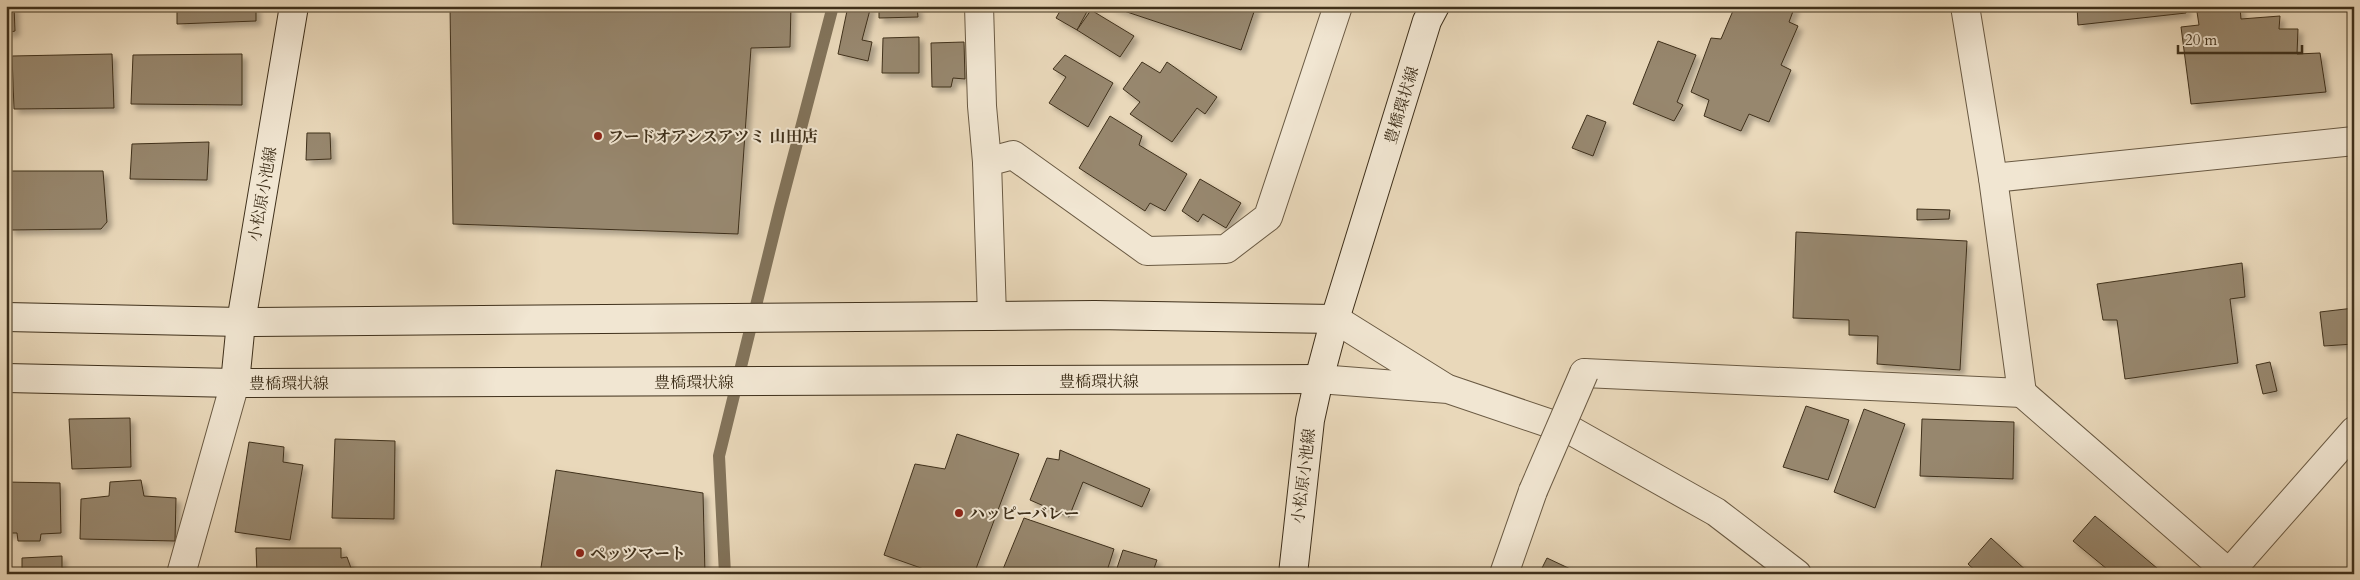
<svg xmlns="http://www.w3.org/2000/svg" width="2360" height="580" viewBox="0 0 2360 580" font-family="Cardo,'Noto Serif JP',serif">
<defs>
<filter id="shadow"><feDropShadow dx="4.5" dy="4.5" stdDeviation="2.5" flood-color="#0004"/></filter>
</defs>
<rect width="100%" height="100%" fill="#e9d8ba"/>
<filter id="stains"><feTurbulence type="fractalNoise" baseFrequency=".004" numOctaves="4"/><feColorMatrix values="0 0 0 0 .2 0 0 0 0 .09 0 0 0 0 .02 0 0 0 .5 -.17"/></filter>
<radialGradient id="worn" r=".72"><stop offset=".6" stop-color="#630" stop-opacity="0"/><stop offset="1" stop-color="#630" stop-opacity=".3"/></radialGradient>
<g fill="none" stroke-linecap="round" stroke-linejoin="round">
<polyline stroke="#82735a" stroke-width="12" points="725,574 719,456 780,208 833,6"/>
</g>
<g fill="#97876e" stroke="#3f301b" filter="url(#shadow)">
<polygon points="6,6 14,6 15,31 6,33"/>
<polygon points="177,6 256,6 256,21 177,24"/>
<polygon points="450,6 791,6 790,47 751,48 738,234 453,224"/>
<polygon points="848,6 871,6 862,40 872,42 868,61 838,54"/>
<polygon points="879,6 917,6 918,17 879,18"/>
<polygon points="1063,6 1090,6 1077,30 1056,18"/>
<polygon points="1109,6 1256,6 1241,50"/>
<polygon points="1735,6 1795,6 1789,22 1798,26 1781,65 1791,70 1769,122 1749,114 1741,131 1704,116 1709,100 1691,92 1711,38 1721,39"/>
<polygon points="2077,6 2186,6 2186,13 2078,25"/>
<polygon points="2240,7 2241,19 2280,16 2279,29 2298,29 2297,54 2320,53 2326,92 2191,104 2181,27 2199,25 2197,12"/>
<polygon points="1091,10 1134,36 1120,57 1077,30"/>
<polygon points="919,37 919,73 882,73 883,38"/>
<polygon points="1658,41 1696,55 1677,102 1683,105 1674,121 1633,104"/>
<polygon points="964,42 965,79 953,78 951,87 932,87 931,43"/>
<polygon points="112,54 114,108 14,109 12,56"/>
<polygon points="242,54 242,105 131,104 133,55"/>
<polygon points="1065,55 1113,83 1088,127 1049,103 1066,77 1053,69"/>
<polygon points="1142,62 1160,73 1167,62 1217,97 1205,114 1197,108 1172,142 1130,114 1140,102 1123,89"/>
<polygon points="1587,115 1606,122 1593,156 1572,148"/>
<polygon points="1110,116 1142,136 1139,145 1187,174 1165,211 1150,203 1145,211 1079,168"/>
<polygon points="307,133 330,133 331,159 306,160"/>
<polygon points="209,142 207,180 130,179 132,144"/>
<polygon points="6,171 103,171 107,222 101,229 10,230 9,203 6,203"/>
<polygon points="1200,179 1241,203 1226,228 1203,214 1198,222 1182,211"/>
<polygon points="1917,209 1950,210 1949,219 1917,220"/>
<polygon points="1796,232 1967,241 1960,370 1877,364 1878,336 1849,335 1849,320 1793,318"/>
<polygon points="2242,263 2245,297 2230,299 2238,363 2125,379 2117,320 2103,320 2097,284"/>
<polygon points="2354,308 2354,344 2324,346 2320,312"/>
<polygon points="2270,362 2277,391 2263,394 2256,365"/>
<polygon points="1806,406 1849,420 1828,480 1783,467"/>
<polygon points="1864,409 1905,424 1875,508 1834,492"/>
<polygon points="130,418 131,467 72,469 69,419"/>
<polygon points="1922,419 2014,422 2013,479 1920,476"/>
<polygon points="957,434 1019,454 974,574 938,574 884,555 915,464 945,469"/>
<polygon points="335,439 395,441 394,519 332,518"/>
<polygon points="249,442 284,447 283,462 303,465 290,540 235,532"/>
<polygon points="1060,450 1150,489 1142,507 1083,482 1069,517 1030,500 1047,458 1059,460"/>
<polygon points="556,470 703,493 705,574 540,574"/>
<polygon points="141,480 144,496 176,498 175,541 80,539 81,499 109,496 110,482"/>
<polygon points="6,482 60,483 61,533 41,534 40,541 18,541 17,533 6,533"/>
<polygon points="2095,516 2164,574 2113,574 2073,541"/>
<polygon points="1024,518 1114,549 1106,574 1001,574"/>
<polygon points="1991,538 2030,574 1979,574 1968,564"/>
<polygon points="256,548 341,548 341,558 347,557 351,568 375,571 375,574 257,574"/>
<polygon points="1123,550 1157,560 1152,574 1115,574"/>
<polygon points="62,556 62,568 93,571 93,574 22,574 22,558"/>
<polygon points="1547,558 1581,574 1539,574"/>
</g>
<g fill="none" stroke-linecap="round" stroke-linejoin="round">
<g stroke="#6a5a43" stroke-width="30">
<g id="minor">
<polyline points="979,6 982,106 987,162"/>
<polyline points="1993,178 2354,141"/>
<polyline points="992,316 987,162 1013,155 1147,251 1226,249 1268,217 1338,6"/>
<polyline points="1584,373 2022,393 1993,178 1965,6"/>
<polyline points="2022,393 2229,573"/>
<polyline points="1504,574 1533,491"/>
<polyline points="2228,574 2354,431"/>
</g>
</g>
<g stroke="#6a5a43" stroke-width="30">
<g id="tertiary">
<polyline points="1335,319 1444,387"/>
<polyline points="1319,379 1448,389 1572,431 1716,512 1797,574"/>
<polyline points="181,574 235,383"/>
</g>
</g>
<g stroke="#3f301b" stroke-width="30">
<g id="secondary">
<polyline points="6,317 241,322 1095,315 1335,319"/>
<polyline points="6,378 235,383 1319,379"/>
<polyline points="235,383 241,322 294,6"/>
<polyline points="1293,574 1310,420 1319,379 1335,319 1427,21 1435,6"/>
</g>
</g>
<use href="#minor" stroke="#f1e6d2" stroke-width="28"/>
<use href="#tertiary" stroke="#f1e6d2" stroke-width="28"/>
<use href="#secondary" stroke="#f1e6d2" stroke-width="28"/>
<g stroke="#6a5a43" stroke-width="30" stroke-linecap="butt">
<polyline id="minor-bridge" points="1533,491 1584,373"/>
</g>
<use href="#minor-bridge" stroke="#f1e6d2" stroke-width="28"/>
</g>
<g fill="#8f2418" stroke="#f1e6d2" stroke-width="2">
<circle cx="598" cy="136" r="5"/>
<circle cx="959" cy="513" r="5"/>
<circle cx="580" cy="553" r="5"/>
</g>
<g text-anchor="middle" stroke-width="4" stroke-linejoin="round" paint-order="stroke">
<g font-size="16" fill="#3f301b" stroke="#f1e6d2">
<text transform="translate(1401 105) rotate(-73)" y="6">豊橋環状線</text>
<text transform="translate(262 194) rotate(-80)" y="6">小松原小池線</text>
<text x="1099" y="387">豊橋環状線</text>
<text x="694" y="388">豊橋環状線</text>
<text x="289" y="389">豊橋環状線</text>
<text transform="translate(1303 476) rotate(-83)" y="6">小松原小池線</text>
</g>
<g font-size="16" font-weight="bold" fill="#3f301b" stroke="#f1e6d2" text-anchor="start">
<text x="608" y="142">フードオアシスアツミ 山田店</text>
<text x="969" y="519">ハッピーバレー</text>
<text x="590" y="559">ペッツマート</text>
</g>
</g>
<rect width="2360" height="580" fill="none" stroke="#e9d8ba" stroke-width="25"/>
<rect x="8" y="8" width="2345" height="565" fill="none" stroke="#3f301b" stroke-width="2.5"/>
<rect x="12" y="12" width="2335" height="555" fill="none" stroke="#3f301b"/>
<path d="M2178 45v8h124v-8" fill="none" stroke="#3f301b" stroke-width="2.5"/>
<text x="2185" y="45" font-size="15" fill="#3f301b" stroke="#f1e6d2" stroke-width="4" paint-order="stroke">20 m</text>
<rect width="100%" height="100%" filter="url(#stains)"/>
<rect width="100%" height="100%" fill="url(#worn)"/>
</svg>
